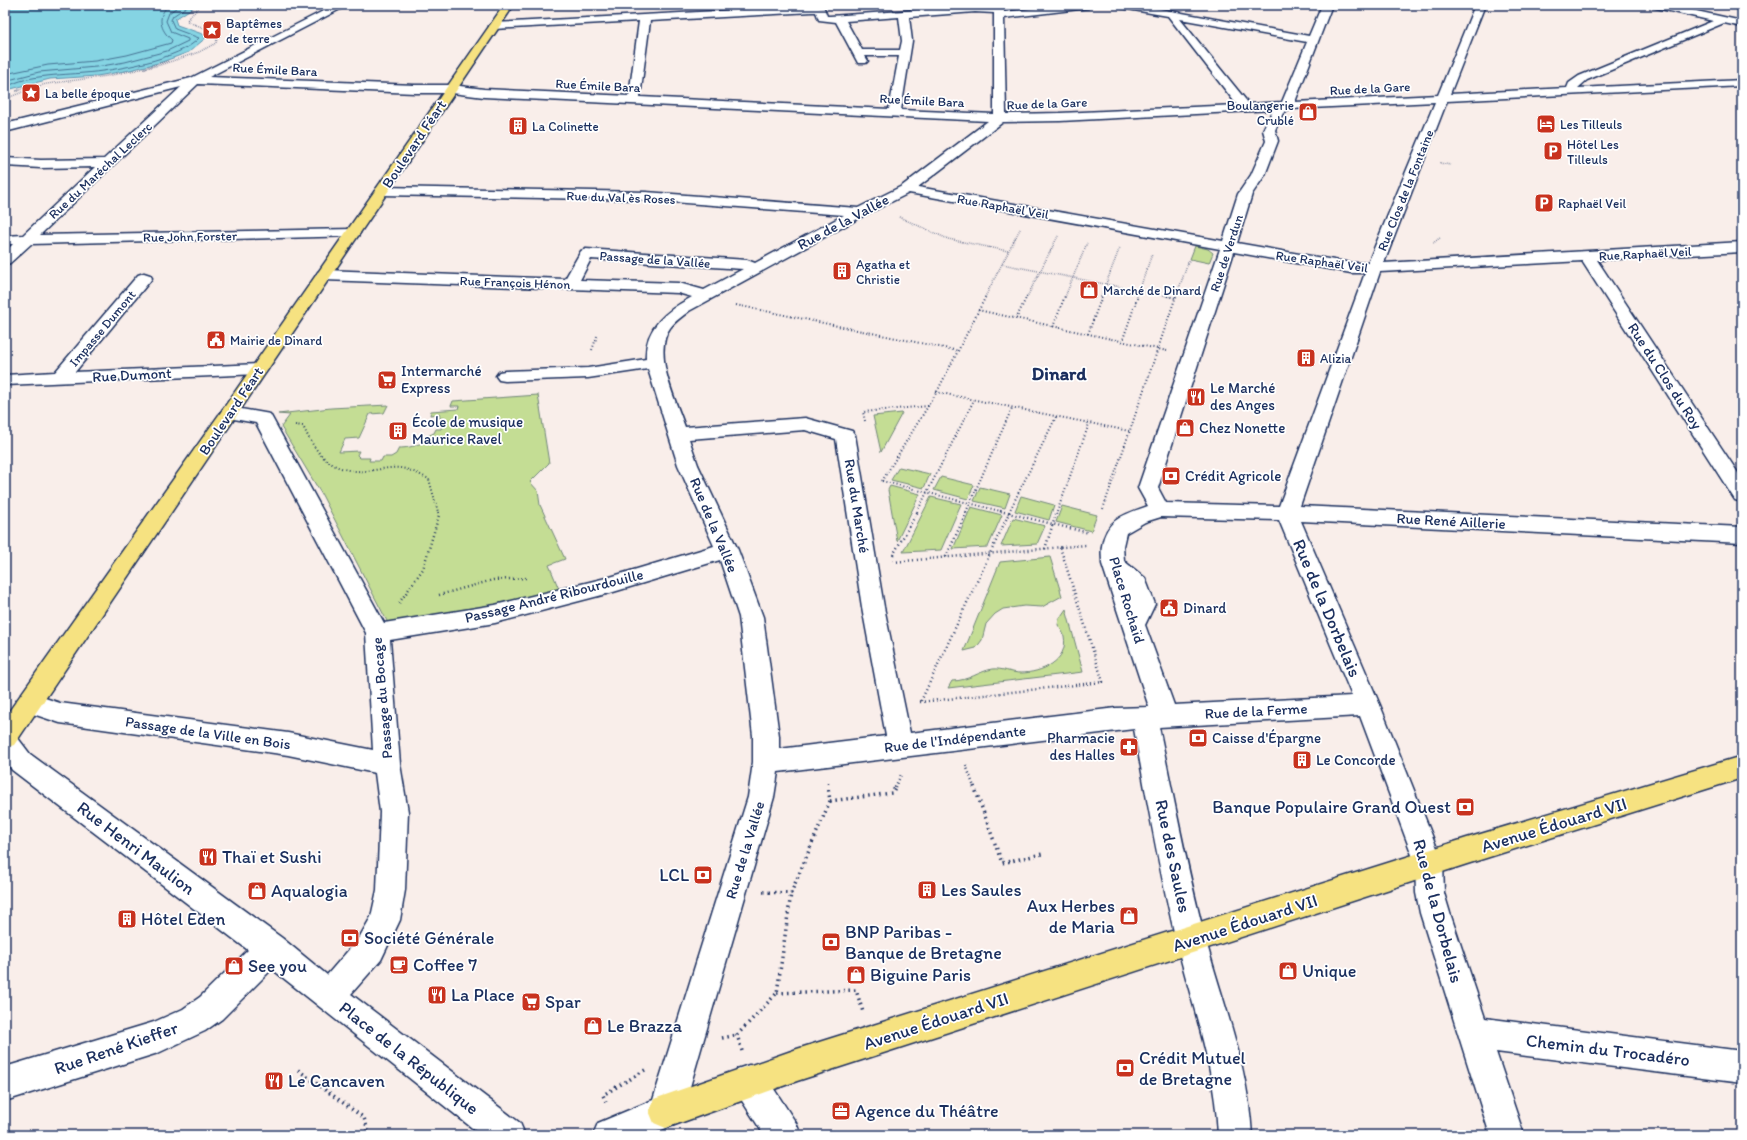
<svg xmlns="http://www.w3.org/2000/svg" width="1747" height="1140" viewBox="0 0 1747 1140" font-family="Itim,sans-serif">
<rect width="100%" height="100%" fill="#f9eeea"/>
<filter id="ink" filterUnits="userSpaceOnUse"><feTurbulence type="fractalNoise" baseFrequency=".025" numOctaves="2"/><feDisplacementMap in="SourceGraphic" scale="8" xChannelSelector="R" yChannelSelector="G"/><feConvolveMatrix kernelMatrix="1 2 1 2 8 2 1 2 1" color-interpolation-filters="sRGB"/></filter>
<g filter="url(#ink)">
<g fill="#c4dd94" stroke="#708679">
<polygon points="1195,246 1208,249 1213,253 1209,263 1190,259"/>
<path d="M538,395l11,68 -19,19 8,9 2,14 25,54 -16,6 12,29 -172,31 -67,-130 -41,-68 9,-12 -12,-1 53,-6 57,-3 -4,8 -14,1 -11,24 -14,1 -6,13 20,-1 -2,4 3,3h10l-1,3h12l2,-4h8l5,-3 3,-6c6,0 15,-1 22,-5l2,-5 11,-5 2,-4h5l4,-11h-6l1,-4 -10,1 1,-4 27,-2 1,-3h-8l2,-5z"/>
<polygon points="902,413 881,452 873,416"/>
<polygon points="899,467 930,474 924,488 891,480"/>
<polygon points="941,477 974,485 968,499 934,490"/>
<polygon points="890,486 920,494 897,541 888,490"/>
<polygon points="980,487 1010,494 1005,508 974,501"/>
<polygon points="1021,496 1054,505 1049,520 1015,511"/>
<polygon points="931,497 961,504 941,550 903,552"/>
<polygon points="1062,506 1097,515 1091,531 1056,522"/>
<polygon points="971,507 1002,515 988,547 953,549"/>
<polygon points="1013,518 1045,526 1037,544 1001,546"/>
<polygon points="1050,557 1062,596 1042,607 1024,606 1003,609 995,614 986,624 982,640 976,648 964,651 1000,562"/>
<path d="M1066,609l17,63 -135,16 4,-7c17,0 27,-10 41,-12 9,-1 18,4 28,4 20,0 48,-12 43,-37 -1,-4 -4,-8 -6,-11l1,-6z"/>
</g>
<polygon fill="#85d4e3" stroke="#5b92ae" points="5,5 197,5 175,19 177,25 208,36 189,52 162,62 130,70 97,76 50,79 7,90 10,91 5,93"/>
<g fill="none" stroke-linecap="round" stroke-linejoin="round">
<g stroke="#457193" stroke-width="1">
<path d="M5,74l43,-9 47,-4 32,-6 44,-12 1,-3c-12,-10 -16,-24 -3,-35"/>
<polyline points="5,81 39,72 96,67 125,62 167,51 188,41 188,39 171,32 166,21 169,13 180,5"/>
<path d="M5,89c14,-14 59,-14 79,-16 29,-2 97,-14 115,-35l-24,-9 -4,-9 2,-4 16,-11"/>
</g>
<g stroke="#1b2f5e" stroke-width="3">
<g id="minor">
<path d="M335,5h13l-139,72 206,8h37l32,4 145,7 10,-75 -145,8 -5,-3 5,-3 318,-17 12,2 3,8h3l145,-10 19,1v-2h10v7l60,-7h29l-5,3 -84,10 2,96 54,-1 177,-8 -69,-89 -46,-8 -5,-3h21l171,31 13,-31h10l-37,97 143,-7 37,-90h10l-35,89 117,-6 2,-5 10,-7 134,-55 -61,-14 -2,-2h19l73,16v6l-18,-4 -137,57 -9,8 164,-8v6l-295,15 -63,162 358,-21v10l-145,8 145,219v23l-7,-2 -153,-239 -202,11 -80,234 442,21v16l-441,-22 79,184 63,158 1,30 6,20 35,105 257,33v32l-246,-31 28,83h-34l-70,-222 -4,-20 -1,-30 -55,-147 -201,11c15,71 28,143 47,214 18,66 42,124 46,194h-34c-3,-70 -26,-128 -42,-195 -17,-70 -29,-141 -42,-211l-356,43 -4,25 -91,314 -5,12 -28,12h-57l5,-12 55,-23 95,-303 5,-35v-26l-14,-119 -19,-57 -110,33 -115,30 -105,17 10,124 8,48 -3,78 -5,30 -19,40 -30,34 169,129 5,12h-44l-209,-166 -50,50 -17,12 -47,22 -153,48v-34l149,-45 29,-13 17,-12 48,-47 -236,-180 -7,-9v-31l9,3 16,21 252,184 45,37 32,-37 12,-21 6,-27 3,-78 -5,-39 -87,-18 -228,-32 -39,-13 -3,-7 3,-7 9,-3 30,10 228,30 85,17 -7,-117 -110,-210 -33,-6 -2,-4 2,-4 7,-2 40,7 114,209 111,-18 115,-28 104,-31 -36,-81 -30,-96 -60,9 -83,3 -6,-1 -3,-4 3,-4 6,-1 83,-3 58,-9c-2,-31 21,-49 46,-62l-14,-4 -354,-13 -6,-2 -2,-3 2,-3 6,-2 241,9 16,-28 5,-2 161,11 8,3 89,-48 -198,-15 -264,-5 -5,-1 -2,-3 2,-3 5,-1 264,5 212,16 44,-22 86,-65 -504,-24 -32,-4h-37l-217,-9 -158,151 313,-6 5,1 2,3 -2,3 -327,8 -21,19 -5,2v-13l8,-8h-8v-8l18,-1 72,-68 -54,1 -36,-2v-8l36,2 63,-1 77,-72 -176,45v-8l186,-46zM812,12h4l3,8 17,2 22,41h8l2,-2 -3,-5h34l-10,53 -249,-12 10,-76zM975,12l19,1v101l-93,-4 11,-69 -3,-24zM899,17l3,24 -2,9h-38l-16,-29zM1180,19l127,23 -25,60 -33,2zM1435,102l-67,161h-17l-114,-20 15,-49 13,-19 13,-34 -3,-11 8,-17 7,-4zM1273,110l-10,20 3,11 -15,34 -13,19 -15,47 -305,-54 85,-65 57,-1zM909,193l311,56 -82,239 10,18c-23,8 -42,13 -46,40 -1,6 0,12 0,18l47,143 -33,1 -206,25 -26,-126 -29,-172 -3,-4 -47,-13 -120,9c-9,-27 -33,-73 -15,-99 5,-7 13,-12 19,-17l176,-96zM1234,252l117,21h14l-86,233 -113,-3 -8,-15zM591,259l152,10 -39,21 -25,-7 -99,-3zM805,430l31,9 26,168 24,129 -107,13v-13l-16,-119 -25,-67 -40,-85 -9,-26zM1161,517l118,3 73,176 -178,9 -29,-80 10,-21 -10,-26 -21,-17 -1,-15 3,-13 19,-11z"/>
<polygon points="144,273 150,275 152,278 150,281 75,372 259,364 265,365 268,369 265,373 259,374 5,385 5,375 55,372 138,275"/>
<polygon points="749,1065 761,1069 796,1123 801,1135 764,1135 737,1093 733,1081 737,1069"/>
</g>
</g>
<g stroke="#1b2f5e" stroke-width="3">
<g id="major">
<polygon points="504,5 514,5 14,745 5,748 5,717 223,409"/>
<polygon points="1742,756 1742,778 1467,864 797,1081 666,1128 654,1123 649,1111 654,1099 797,1049 1467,838"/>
</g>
</g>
<g stroke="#1b2f5e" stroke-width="1.5" stroke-dasharray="0.5 1.5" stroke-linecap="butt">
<polyline points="144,68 168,61"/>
<polyline points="19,91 16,91 24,88"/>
<polyline points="5,99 30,89 46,84 107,76 160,65 199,52 216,43 217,39 213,31 188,22 187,20 201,5"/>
<polyline points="1440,163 1450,165"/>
<polyline points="899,217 948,239 1008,251"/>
<polyline points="1433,243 1440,238"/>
<polyline points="1002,264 1172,297"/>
<polyline points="985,297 1020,229"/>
<polyline points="1027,297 1058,236"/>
<polyline points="1065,297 1087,243"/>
<polyline points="1101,297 1120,247"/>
<polyline points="1137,297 1152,254"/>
<polyline points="1176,297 1189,260"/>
</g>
<g stroke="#1b2f5e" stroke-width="2" stroke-dasharray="1 2.5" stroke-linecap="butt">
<polyline points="1167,296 1175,298"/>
<polyline points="736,305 959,351"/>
<polyline points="978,310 1167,351"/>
<polyline points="1016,319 1027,296"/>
<polyline points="1053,327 1065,296"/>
<polyline points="1088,334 1102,296"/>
<polyline points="1122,342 1138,296"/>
<polyline points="592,350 597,336"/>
<polyline points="936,392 1129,431"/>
<polyline points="865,421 863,412 928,406"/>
<path d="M295,425l8,1c13,29 29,47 63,45 11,-1 23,-4 34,-3 10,1 20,7 29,11l9,33"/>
<polyline points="882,481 938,390 986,296"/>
<polyline points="882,481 1004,512"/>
<polyline points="1103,509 1176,296"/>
<polyline points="917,512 974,400"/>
<polyline points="966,512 1012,408"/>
<polyline points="1009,512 1056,417"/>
<polyline points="1057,512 1089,424"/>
</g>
<g stroke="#1b2f5e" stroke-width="2.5" stroke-dasharray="1 3" stroke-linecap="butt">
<polyline points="1000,511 1089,533"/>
<polyline points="1045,549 1057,511"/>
<polyline points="893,555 918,511"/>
<polyline points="946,557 967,511"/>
<polyline points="893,562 1086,545"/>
<polyline points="439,595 493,580 527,578"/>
<polyline points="399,603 423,569 439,515 438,511"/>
<polyline points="921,701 1010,511"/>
<polyline points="920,702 1103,682 1060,547"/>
<polyline points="966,765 974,787"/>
<polyline points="828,783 828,787"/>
<polyline points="895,787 902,773"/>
</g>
<g stroke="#1b2f5e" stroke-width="3.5" stroke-dasharray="1.5 4" stroke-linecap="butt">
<polyline points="974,786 1002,863 1042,854"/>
<polyline points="830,801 892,793 896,786"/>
<polyline points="763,892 791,893 830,801 828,786"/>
<polyline points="777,993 856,990 863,1012"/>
<polyline points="722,1038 737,1035"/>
<polyline points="742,1051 737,1035 777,993 791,893"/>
<polyline points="298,1070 364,1118 367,1127 367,1135"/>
<polyline points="606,1102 603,1095 645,1070"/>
</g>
<use href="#minor" fill="#fff" fill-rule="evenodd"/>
<use href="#major" fill="#f6e281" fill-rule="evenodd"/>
</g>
</g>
<defs>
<g id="sight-square" transform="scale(1)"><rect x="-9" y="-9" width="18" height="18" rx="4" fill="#c8321e" stroke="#fff"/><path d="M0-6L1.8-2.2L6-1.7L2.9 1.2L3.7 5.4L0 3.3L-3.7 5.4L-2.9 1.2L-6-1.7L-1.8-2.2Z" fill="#fff"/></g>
<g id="shop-square" transform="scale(1)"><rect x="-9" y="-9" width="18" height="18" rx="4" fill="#c8321e" stroke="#fff"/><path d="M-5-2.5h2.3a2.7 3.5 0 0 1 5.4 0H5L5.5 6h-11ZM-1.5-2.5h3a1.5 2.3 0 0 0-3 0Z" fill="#fff"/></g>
<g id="hotel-square" transform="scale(1)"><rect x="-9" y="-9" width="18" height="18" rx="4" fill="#c8321e" stroke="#fff"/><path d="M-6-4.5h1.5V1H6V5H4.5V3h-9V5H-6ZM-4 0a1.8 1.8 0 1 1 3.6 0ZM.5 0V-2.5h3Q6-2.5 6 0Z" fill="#fff"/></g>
<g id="building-square" transform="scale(1)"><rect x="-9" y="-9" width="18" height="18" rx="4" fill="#c8321e" stroke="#fff"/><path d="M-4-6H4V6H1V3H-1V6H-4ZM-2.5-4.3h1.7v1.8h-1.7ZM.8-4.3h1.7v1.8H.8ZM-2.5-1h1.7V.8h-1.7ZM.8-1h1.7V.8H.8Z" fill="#fff"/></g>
<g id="parking-square" transform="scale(1)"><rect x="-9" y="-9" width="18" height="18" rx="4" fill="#c8321e" stroke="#fff"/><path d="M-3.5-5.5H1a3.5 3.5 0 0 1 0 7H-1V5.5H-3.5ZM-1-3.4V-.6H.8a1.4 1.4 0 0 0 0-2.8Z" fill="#fff"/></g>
<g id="civic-square" transform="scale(1)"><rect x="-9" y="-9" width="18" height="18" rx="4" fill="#c8321e" stroke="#fff"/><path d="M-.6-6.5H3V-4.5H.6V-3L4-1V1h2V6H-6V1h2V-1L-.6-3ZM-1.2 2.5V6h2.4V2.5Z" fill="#fff"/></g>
<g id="supermarket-square" transform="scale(1)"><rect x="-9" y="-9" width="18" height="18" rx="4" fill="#c8321e" stroke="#fff"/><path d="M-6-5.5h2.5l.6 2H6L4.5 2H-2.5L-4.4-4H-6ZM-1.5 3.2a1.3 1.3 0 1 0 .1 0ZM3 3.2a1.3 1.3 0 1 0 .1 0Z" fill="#fff"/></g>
<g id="restaurant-square" transform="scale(1)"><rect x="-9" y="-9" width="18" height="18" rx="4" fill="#c8321e" stroke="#fff"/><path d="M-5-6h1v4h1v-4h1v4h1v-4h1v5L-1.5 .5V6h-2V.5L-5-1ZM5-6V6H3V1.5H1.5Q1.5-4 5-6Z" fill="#fff"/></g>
<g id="bank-square" transform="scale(1)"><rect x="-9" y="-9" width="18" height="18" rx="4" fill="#c8321e" stroke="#fff"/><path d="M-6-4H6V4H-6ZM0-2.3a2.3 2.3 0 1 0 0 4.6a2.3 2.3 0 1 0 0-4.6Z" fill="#fff"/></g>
<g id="pharmacy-square" transform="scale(1)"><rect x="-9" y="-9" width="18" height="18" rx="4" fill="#c8321e" stroke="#fff"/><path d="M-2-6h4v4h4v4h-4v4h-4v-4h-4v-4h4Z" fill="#fff"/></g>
<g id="cafe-square" transform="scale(1)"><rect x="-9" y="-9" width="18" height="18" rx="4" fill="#c8321e" stroke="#fff"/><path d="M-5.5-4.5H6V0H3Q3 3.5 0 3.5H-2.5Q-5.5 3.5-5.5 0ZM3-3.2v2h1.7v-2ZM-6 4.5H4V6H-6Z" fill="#fff"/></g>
<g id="office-square" transform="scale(1)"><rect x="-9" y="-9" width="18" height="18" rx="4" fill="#c8321e" stroke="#fff"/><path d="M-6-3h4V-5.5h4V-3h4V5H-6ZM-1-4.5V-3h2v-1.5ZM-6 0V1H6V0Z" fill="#fff"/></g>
</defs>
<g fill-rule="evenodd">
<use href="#sight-square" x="212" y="30"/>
<use href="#sight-square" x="31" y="93"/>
<use href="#shop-square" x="1308" y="112"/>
<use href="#hotel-square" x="1546" y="124"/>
<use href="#building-square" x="518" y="126"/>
<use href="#parking-square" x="1553" y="151"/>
<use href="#parking-square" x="1544" y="203"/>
<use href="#building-square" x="842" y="271"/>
<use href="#shop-square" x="1089" y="290"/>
<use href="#civic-square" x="216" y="340"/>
<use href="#building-square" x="1306" y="358"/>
<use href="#supermarket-square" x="387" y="380"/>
<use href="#restaurant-square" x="1196" y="397"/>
<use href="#shop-square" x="1185" y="428"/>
<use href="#building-square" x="398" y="431"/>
<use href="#bank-square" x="1171" y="476"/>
<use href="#civic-square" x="1169" y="608"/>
<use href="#bank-square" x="1198" y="738"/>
<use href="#pharmacy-square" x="1129" y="747"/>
<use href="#building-square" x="1302" y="760"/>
<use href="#bank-square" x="1465" y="807"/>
<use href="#restaurant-square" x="208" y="857"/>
<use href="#bank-square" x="703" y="875"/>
<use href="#building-square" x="927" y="890"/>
<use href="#shop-square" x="257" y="891"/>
<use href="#shop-square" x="1129" y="916"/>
<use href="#building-square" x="127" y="919"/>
<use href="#bank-square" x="350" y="938"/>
<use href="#bank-square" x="831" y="942"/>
<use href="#cafe-square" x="399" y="965"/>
<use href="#shop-square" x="234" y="966"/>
<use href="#shop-square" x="1288" y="971"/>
<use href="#shop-square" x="856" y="975"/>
<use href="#restaurant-square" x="437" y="995"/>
<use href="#supermarket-square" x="531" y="1002"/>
<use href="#shop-square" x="593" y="1026"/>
<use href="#bank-square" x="1125" y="1068"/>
<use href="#restaurant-square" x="274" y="1081"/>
<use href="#office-square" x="841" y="1111"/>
</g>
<g text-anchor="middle" stroke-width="3.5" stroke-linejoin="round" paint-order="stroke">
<g font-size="13" fill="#1b2f5e" stroke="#fff" text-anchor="start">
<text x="226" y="28">Baptêmes<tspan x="226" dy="15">de terre</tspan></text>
<text x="45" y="98">La belle époque</text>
<text x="1294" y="110" text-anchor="end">Boulangerie<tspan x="1294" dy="15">Crublé</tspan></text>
<text x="1560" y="129">Les Tilleuls</text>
<text x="532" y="131">La Colinette</text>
<text x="1567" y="149">Hôtel Les<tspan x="1567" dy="15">Tilleuls</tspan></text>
<text x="1558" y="208">Raphaël Veil</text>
<text x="856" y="269">Agatha et<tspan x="856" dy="15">Christie</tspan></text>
<text x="1103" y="295">Marché de Dinard</text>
<text x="230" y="345">Mairie de Dinard</text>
<text x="1320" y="363">Alizia</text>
</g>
<g font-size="13" fill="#1b2f5e" stroke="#fff">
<text transform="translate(275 69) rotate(3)" y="5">Rue Émile Bara</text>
<text transform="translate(598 85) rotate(3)" y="5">Rue Émile Bara</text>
<text transform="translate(1370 88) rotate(-3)" y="5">Rue de la Gare</text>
<text transform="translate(922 100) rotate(3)" y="5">Rue Émile Bara</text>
<text transform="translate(1047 103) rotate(-2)" y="5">Rue de la Gare</text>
<text transform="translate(100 170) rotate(-43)" y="5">Rue du Maréchal Leclerc</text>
<text transform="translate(1405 190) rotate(-68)" y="5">Rue Clos de la Fontaine</text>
<text transform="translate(621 197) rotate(2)" y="5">Rue du Val ès Roses</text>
<text transform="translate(1003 206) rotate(10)" y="5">Rue Raphaël Veil</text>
<text transform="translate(190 236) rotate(-1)" y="5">Rue John Forster</text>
<text transform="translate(1226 253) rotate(-72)" y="5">Rue de Verdun</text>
<text transform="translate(1645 253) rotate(-3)" y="5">Rue Raphaël Veil</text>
<text transform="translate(655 259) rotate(4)" y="5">Passage de la Vallée</text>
<text transform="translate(1322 261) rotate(8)" y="5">Rue Raphaël Veil</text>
<text transform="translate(515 282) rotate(2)" y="5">Rue François Hénon</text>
<text transform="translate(102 328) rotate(-50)" y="5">Impasse Dumont</text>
</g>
<g font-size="15" fill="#1b2f5e" stroke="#fff">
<text transform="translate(414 144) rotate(-56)" y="5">Boulevard Féart</text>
<text transform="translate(843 222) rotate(-28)" y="5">Rue de la Vallée</text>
<text transform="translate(132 375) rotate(-3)" y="5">Rue Dumont</text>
<text transform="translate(1665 376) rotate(57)" y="5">Rue du Clos du Roy</text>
<text transform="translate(231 411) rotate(-56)" y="5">Boulevard Féart</text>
<text transform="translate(857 506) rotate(81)" y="5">Rue du Marché</text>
<text transform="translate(1451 521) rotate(3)" y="5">Rue René Aillerie</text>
<text transform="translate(714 525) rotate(67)" y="5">Rue de la Vallée</text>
<text transform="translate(554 596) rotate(-14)" y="5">Passage André Ribourdouille</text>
<text transform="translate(1127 600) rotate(73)" y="5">Place Rochaïd</text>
<text transform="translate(382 698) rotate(-95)" y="5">Passage du Bocage</text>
<text transform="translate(1256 711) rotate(-3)" y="5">Rue de la Ferme</text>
<text transform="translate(208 733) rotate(8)" y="5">Passage de la Ville en Bois</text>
<text transform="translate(955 739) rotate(-7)" y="5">Rue de l'Indépendante</text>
<text transform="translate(745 850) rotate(-73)" y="5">Rue de la Vallée</text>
</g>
<g font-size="15" fill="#1b2f5e" stroke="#fff" text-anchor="start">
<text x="401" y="376">Intermarché<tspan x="401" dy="17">Express</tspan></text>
<text x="1210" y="393">Le Marché<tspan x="1210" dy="17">des Anges</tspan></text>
<text x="412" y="427">École de musique<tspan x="412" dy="17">Maurice Ravel</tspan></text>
<text x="1199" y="433">Chez Nonette</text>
<text x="1185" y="481">Crédit Agricole</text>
<text x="1183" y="613">Dinard</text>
<text x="1115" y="743" text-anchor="end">Pharmacie<tspan x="1115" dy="17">des Halles</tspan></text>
<text x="1212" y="743">Caisse d'Épargne</text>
<text x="1316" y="765">Le Concorde</text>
</g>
<g font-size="18" fill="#1b2f5e" stroke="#fff">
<text transform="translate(1327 608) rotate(67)" y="6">Rue de la Dorbelais</text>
<text transform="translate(1554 825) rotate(-17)" y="6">Avenue Édouard VII</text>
<text transform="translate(136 848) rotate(37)" y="6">Rue Henri Maulion</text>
<text transform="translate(1173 856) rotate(78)" y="6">Rue des Saules</text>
<text transform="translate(1438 911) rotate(75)" y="6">Rue de la Dorbelais</text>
<text transform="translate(1245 923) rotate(-18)" y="6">Avenue Édouard VII</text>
<text transform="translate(936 1021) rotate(-18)" y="6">Avenue Édouard VII</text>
<text transform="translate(116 1048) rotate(-19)" y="6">Rue René Kieffer</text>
<text transform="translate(1608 1050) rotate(7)" y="6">Chemin du Trocadéro</text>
<text transform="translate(409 1058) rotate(38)" y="6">Place de la République</text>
</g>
<g font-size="18" fill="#1b2f5e" stroke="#fff" text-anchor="start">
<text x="1451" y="813" text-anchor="end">Banque Populaire Grand Ouest</text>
<text x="222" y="863">Thaï et Sushi</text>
<text x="689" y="881" text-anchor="end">LCL</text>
<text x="941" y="896">Les Saules</text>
<text x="271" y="897">Aqualogia</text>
<text x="1115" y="912" text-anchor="end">Aux Herbes<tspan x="1115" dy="21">de Maria</tspan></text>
<text x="141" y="925">Hôtel Eden</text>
<text x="845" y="938">BNP Paribas -<tspan x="845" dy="21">Banque de Bretagne</tspan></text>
<text x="364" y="944">Société Générale</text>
<text x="413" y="971">Coffee 7</text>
<text x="248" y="972">See you</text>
<text x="1302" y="977">Unique</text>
<text x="870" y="981">Biguine Paris</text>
<text x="451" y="1001">La Place</text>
<text x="545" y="1008">Spar</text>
<text x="607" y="1032">Le Brazza</text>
<text x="1139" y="1064">Crédit Mutuel<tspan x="1139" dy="21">de Bretagne</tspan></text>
<text x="288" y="1087">Le Cancaven</text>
<text x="855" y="1117">Agence du Théâtre</text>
</g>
<g font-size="19" font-weight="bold" fill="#1b2f5e" stroke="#fff">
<text x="1059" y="380">Dinard</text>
</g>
</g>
<rect width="1747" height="1140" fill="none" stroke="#fff" stroke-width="20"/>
<rect x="10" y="10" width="1727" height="1120" fill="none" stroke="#1b2f5e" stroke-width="1.5" filter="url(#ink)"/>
</svg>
